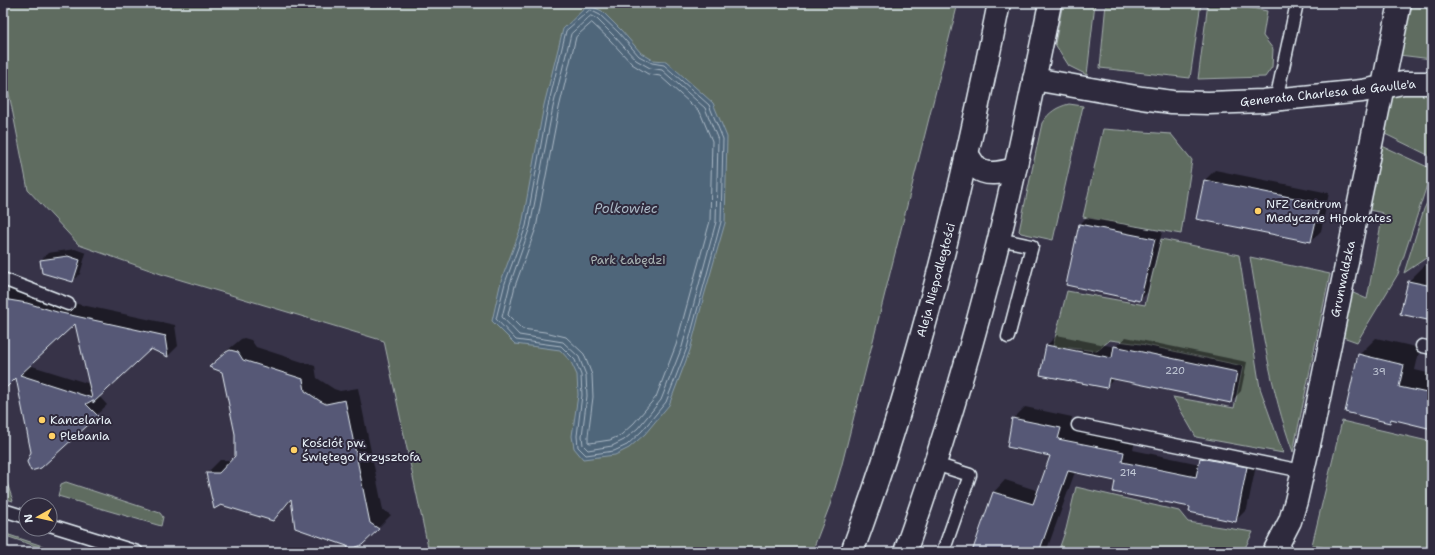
<svg xmlns="http://www.w3.org/2000/svg" width="1435" height="555" viewBox="0 0 1435 555" font-family="'Shantell Sans',sans-serif">
<rect width="100%" height="100%" fill="#373348"/>
<filter id="ink" filterUnits="userSpaceOnUse"><feTurbulence type="fractalNoise" baseFrequency=".025" numOctaves="2"/><feDisplacementMap in="SourceGraphic" scale="8" xChannelSelector="R" yChannelSelector="G"/><feConvolveMatrix kernelMatrix="1 2 1 2 8 2 1 2 1" color-interpolation-filters="sRGB"/></filter>
<g filter="url(#ink)">
<g fill="#5f6c61" stroke="#a4aeac">
<polygon points="3,3 958,3 841,468 830,505 812,552 429,552 384,341 161,274 79,245 28,190 3,63"/>
<polygon points="1063,3 1095,3 1087,75 1069,66 1055,44"/>
<polygon points="1106,3 1201,3 1190,78 1100,68"/>
<polygon points="1208,3 1225,3 1267,11 1263,36 1273,49 1272,67 1265,77 1198,79"/>
<polygon points="1409,6 1432,9 1432,59 1399,55"/>
<polygon points="1393,89 1432,90 1432,157 1383,133"/>
<path d="M1069,104l14,2 -30,134 -32,-7 -2,-2 23,-108c7,-11 15,-16 27,-19z"/>
<polygon points="1103,129 1171,134 1192,160 1181,234 1083,217"/>
<polygon points="1382,146 1432,169 1432,175 1427,185 1398,274 1357,342 1343,337 1351,292 1367,299 1383,213 1369,210"/>
<polygon points="1432,192 1432,254 1404,273 1424,209"/>
<polygon points="1161,239 1239,255 1260,388 1283,453 1196,437 1173,397 1234,408 1243,366 1141,344 1110,340 1097,351 1053,346 1067,291 1145,305"/>
<path d="M1250,257l80,17 -37,178c-23,-63 -32,-129 -43,-195z"/>
<polygon points="1342,421 1432,442 1432,552 1345,552 1312,545"/>
<polygon points="3,482 7,483 13,501 3,498"/>
<polygon points="66,482 160,513 163,517 161,526 58,496 61,484"/>
<polygon points="1076,487 1179,511 1188,522 1253,532 1243,552 1058,552 1066,529"/>
<polygon points="3,533 61,552 53,552 3,535"/>
</g>
<polygon fill="#4f667a" stroke="#8c9eac" points="588,5 602,11 621,30 641,53 653,60 666,61 713,103 727,137 725,223 704,296 690,350 669,405 645,434 629,448 615,455 583,459 574,448 572,436 578,395 577,375 571,362 560,350 515,344 492,321 501,281 522,225 544,105 563,29"/>
<g fill="#0007" fill-rule="evenodd">
<polygon points="1419,3 1432,3 1432,8 1419,5"/>
<polygon points="1215,170 1329,193 1321,231 1311,241 1205,180"/>
<polygon points="1087,217 1162,232 1147,293 1140,300 1080,224"/>
<polygon points="75,249 86,253 80,274 72,281 41,260 48,253"/>
<polygon points="1426,264 1432,266 1432,320 1401,313 1409,281"/>
<path d="M8,288l30,5 30,9 107,23 3,21 -10,10 -17,-8 -52,48 8,9 -69,64 -6,-17 -15,-76 -14,9v-92zM76,322l14,62 -61,-19z"/>
<polygon points="1057,335 1115,347 1126,337 1247,362 1241,391 1231,402 1115,378 1106,387 1041,374 1047,345"/>
<polygon points="244,338 251,340 256,347 315,366 317,378 334,389 340,391 358,388 383,510 391,515 354,552 351,552 347,545 292,500 273,520 207,473 220,460 232,460 236,456 236,434 223,371 210,367 223,354 241,339"/>
<polygon points="1376,338 1420,348 1415,370 1432,374 1432,428 1394,418 1390,422 1359,355"/>
<polygon points="1025,407 1072,417 1070,427 1135,440 1133,450 1200,464 1201,458 1213,446 1258,456 1247,509 1235,521 1191,507 1116,480 1075,472 1046,552 973,552 994,492 1005,480 1039,491 1052,455 1013,419"/>
</g>
<g fill="none" stroke-linecap="round" stroke-linejoin="round">
<g stroke="#abb9c6" stroke-width="1">
<polygon points="590,10 600,15 618,32 639,56 652,63 664,65 709,105 723,139 721,222 687,348 666,402 642,431 627,445 614,451 586,455 578,447 577,436 582,395 581,375 575,360 561,346 516,340 496,319 505,283 526,226 548,106 566,31"/>
<polygon points="591,16 597,19 614,36 636,60 650,68 662,70 705,108 718,140 716,222 682,347 661,400 638,428 624,440 612,446 588,450 583,445 582,436 587,396 586,375 579,357 563,342 519,335 502,317 510,284 530,227 553,107 571,34"/>
<polygon points="592,23 610,40 632,64 648,74 660,76 700,112 712,141 710,221 676,345 656,397 634,423 621,435 610,440 590,443 588,442 588,436 593,397 592,375 584,354 566,337 545,332 522,329 508,315 515,286 536,228 559,108 576,37"/>
</g>
</g>
<g fill="#575976" stroke="#e8f1f8" fill-rule="evenodd">
<polygon points="1204,180 1320,203 1311,242 1196,219"/>
<polygon points="1079,224 1155,239 1140,301 1066,285"/>
<polygon points="68,256 80,260 73,282 42,273 40,260"/>
<polygon points="1408,281 1432,286 1432,321 1400,314"/>
<path d="M3,299l24,4 30,9 109,24 -1,1 3,20 -17,-8 -58,54v-3l-7,4 12,12 -57,52 -10,3 -4,-9 4,-10 -15,-74 -13,13zM75,324l17,74 -72,-23z"/>
<polygon points="1046,345 1112,358 1114,346 1237,372 1231,403 1109,378 1107,388 1040,375"/>
<polygon points="230,350 238,352 243,360 303,379 305,391 320,401 326,404 345,400 370,523 379,529 362,545 349,550 347,546 295,528 291,499 273,521 221,505 214,509 206,473 219,473 235,456 235,434 222,372 209,367 226,352"/>
<polygon points="1358,354 1404,365 1399,387 1432,394 1432,429 1391,419 1390,423 1345,412"/>
<polygon points="1012,418 1061,428 1058,439 1124,452 1122,462 1196,477 1200,458 1247,467 1236,522 1189,512 1190,507 1113,492 1115,481 1068,471 1039,552 972,552 993,492 1033,504 1050,456 1007,447"/>
</g>
<g fill="none" stroke-linecap="round" stroke-linejoin="round">
<g stroke="#e8f1f8" stroke-width="15">
<g id="lane">
<polyline points="1276,100 1297,3"/>
<polyline points="999,239 1032,246 1008,337"/>
<polyline points="3,279 68,304"/>
<polyline points="1422,346 1432,348"/>
<polyline points="1078,425 1302,471"/>
<polyline points="935,464 970,475 943,552"/>
<polyline points="3,510 26,517"/>
<polyline points="50,525 137,552"/>
</g>
</g>
<g stroke="#e8f1f8" stroke-width="25">
<g id="street">
<polyline points="1034,79 1142,98 1172,102 1208,103 1263,101 1362,91 1403,83 1432,83"/>
<polyline points="1274,552 1290,521 1296,501 1314,422 1400,3"/>
</g>
</g>
<g stroke="#e8f1f8" stroke-width="25">
<g id="secondary">
<path d="M967,154c3,4 6,10 10,14 10,9 26,4 38,1"/>
<path d="M852,552c66,-178 110,-363 147,-549"/>
<path d="M905,552c36,-102 68,-207 94,-313 19,-78 35,-157 51,-236"/>
</g>
</g>
<use href="#lane" stroke="#2f2a3d" stroke-width="12"/>
<use href="#street" stroke="#2f2a3d" stroke-width="22"/>
<use href="#secondary" stroke="#2f2a3d" stroke-width="22"/>
</g>
</g>
<g fill="#ffd166" stroke="#2f2a3d" stroke-width="1.5">
<circle cx="1258" cy="211" r="4"/>
<circle cx="42" cy="420" r="4"/>
<circle cx="52" cy="436" r="4"/>
<circle cx="294" cy="450" r="4"/>
</g>
<g text-anchor="middle" stroke-width="4" stroke-linejoin="round" paint-order="stroke">
<g font-size="10" fill="#c4cbd8">
<text x="1175" y="374">220</text>
<text x="1379" y="375">39</text>
<text x="1128" y="476">214</text>
</g>
<g font-size="12" fill="#e8f1f8" stroke="#2f2a3d">
<text transform="translate(1328 93) rotate(-6)" y="4">Generała Charlesa de Gaulle'a</text>
<text transform="translate(1343 279) rotate(-78)" y="4">Grunwaldzka</text>
<text transform="translate(936 280) rotate(-75)" y="4">Aleja Niepodległości</text>
</g>
<g font-size="12" fill="#e8f1f8" stroke="#2f2a3d" text-anchor="start">
<text x="1266" y="208">NFZ Centrum<tspan x="1266" dy="14">Medyczne Hipokrates</tspan></text>
<text x="50" y="424">Kancelaria</text>
<text x="60" y="440">Plebania</text>
<text x="302" y="447">Kościół pw.<tspan x="302" dy="14">Świętego Krzysztofa</tspan></text>
</g>
<g font-size="12" fill="#aab5b4" stroke="#2f2a3d">
<text x="628" y="264">Park Łabędzi</text>
</g>
<g font-size="13" font-style="italic" fill="#abb9c6" stroke="#2f2a3d">
<text x="626" y="213">Polkowiec</text>
</g>
</g>
<rect width="1435" height="555" fill="none" stroke="#2f2a3d" stroke-width="16"/>
<rect x="8" y="8" width="1419" height="539" fill="none" stroke="#e8f1f8" stroke-width="1.5" filter="url(#ink)"/>
<g transform="translate(38 517) rotate(262)"><circle r="19" fill="#2f2a3d" stroke="#797a88"/>
<path d="M0-3L7 15L0 10L-7 15Z" fill="#ffd166"/>
<text y="-6" font-size="11" font-weight="bold" text-anchor="middle" fill="#e8f1f8">N</text>
</g>
</svg>
